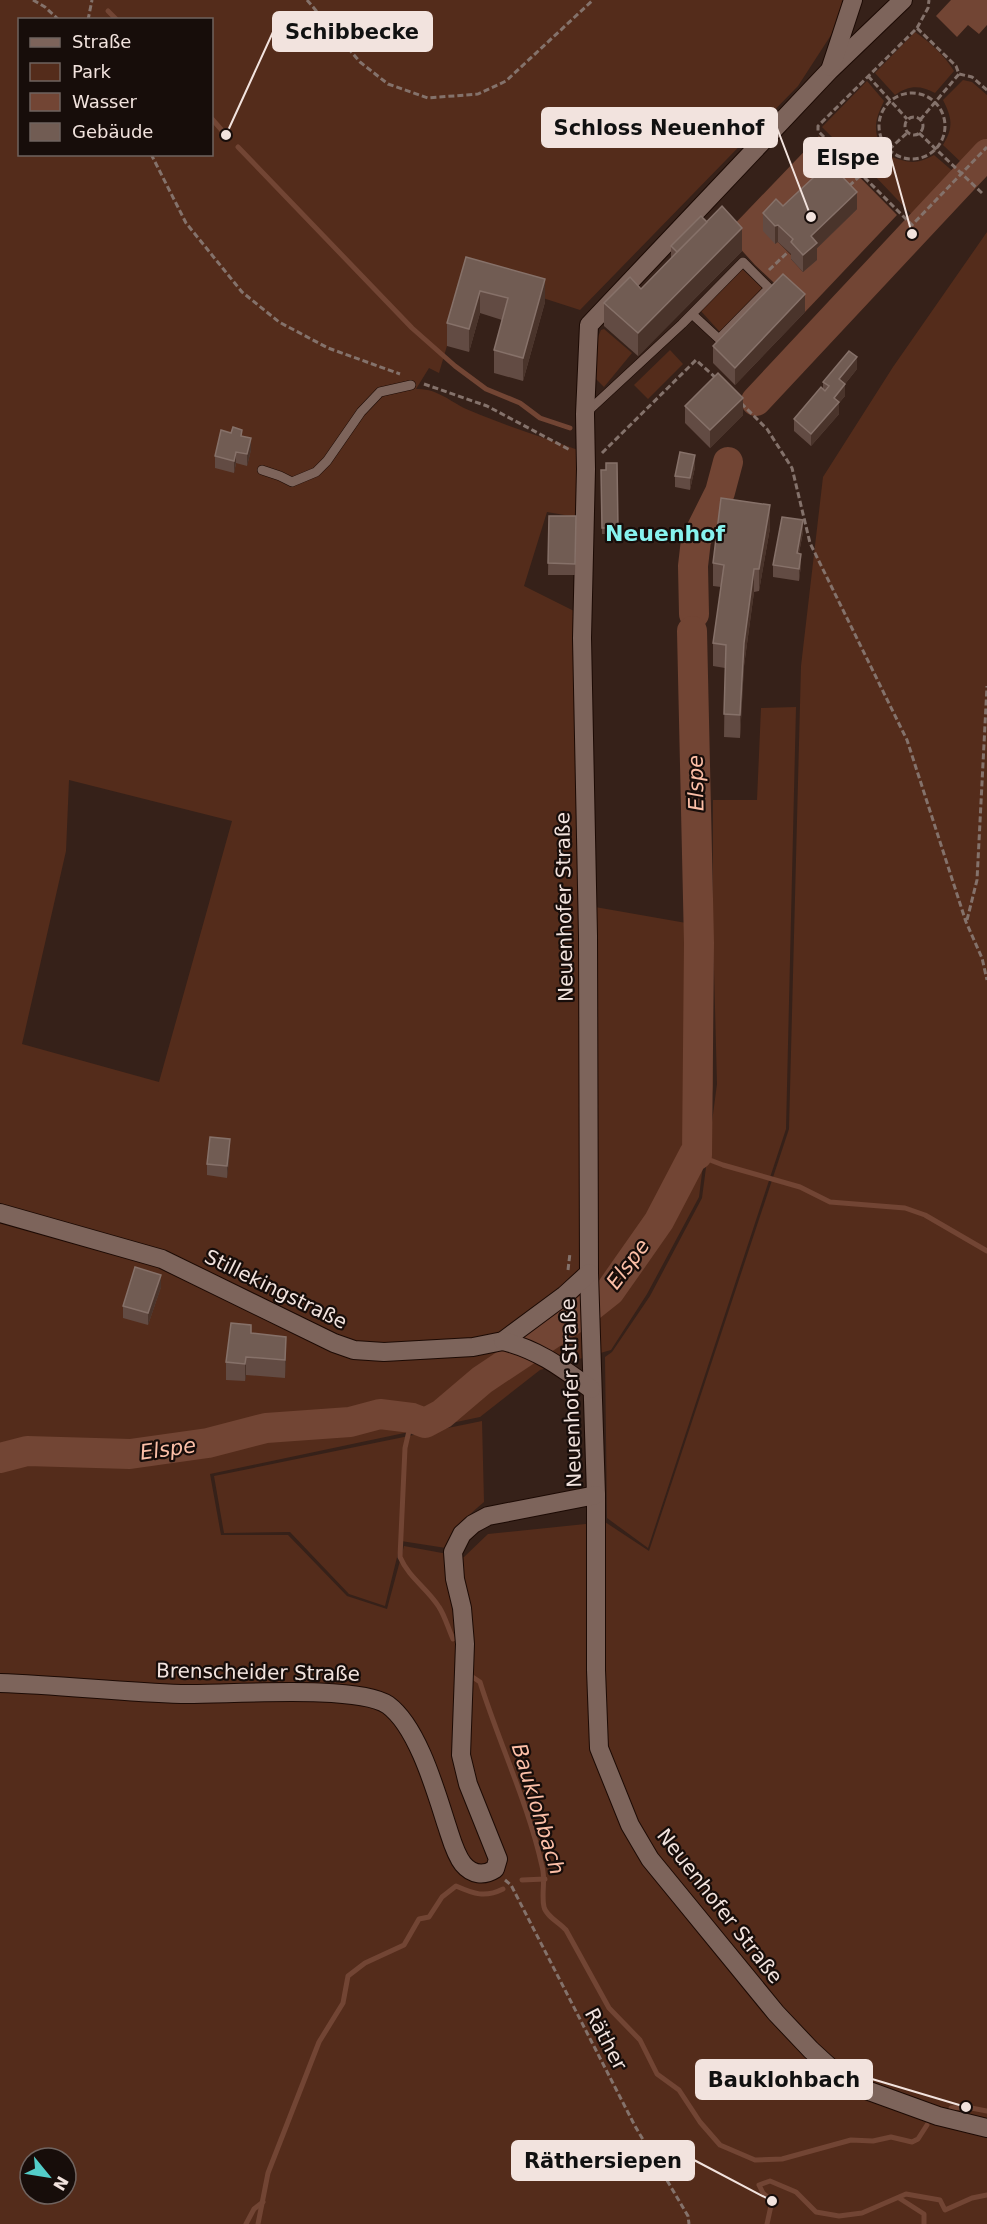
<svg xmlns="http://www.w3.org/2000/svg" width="987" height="2224" viewBox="0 0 987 2224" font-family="'DejaVu Sans',sans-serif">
<rect width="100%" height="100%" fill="#362119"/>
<g fill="#542c1b" fill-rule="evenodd">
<path d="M0,0h844l-11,32 -35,54 -218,224 -112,-36 -29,99 -10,-5 -13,21c22,-1 35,14 55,22 35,15 72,26 107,39l-2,67 -29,-5 -23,74 50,25 4,293 131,23 4,159 -14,111 -52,97 -36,56 -71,20 -60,47 -270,57 11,61h67l59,61 40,13 17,-63 60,11 24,-23 117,-12 44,29 140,-422 12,-463 22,-189 70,-110 94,-135v1992h-987zM20,20h192v134h-192zM69,780l163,41 -73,261 -137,-38 44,-193zM30,2158h36v36h-36z"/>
<path d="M915,32c15,10 30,24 39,39l-19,22c-15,-8 -26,-8 -40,2l-20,-22z"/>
<path d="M963,80l9,2 15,13v47l-23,23 -21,-20c11,-18 9,-27 0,-45z"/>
<path d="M867,81l17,20c-9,19 -11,27 -3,47l-18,20 -41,-41z"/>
<path d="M934,155l22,19 -41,44 -43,-45 17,-17c20,7 27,9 45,-1z"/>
<polygon points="742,269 762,288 723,331 719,331 700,310"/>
<polygon points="604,329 632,353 604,387 595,378 597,339 601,330"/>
<polygon points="670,350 683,364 648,399 634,385"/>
<polygon points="796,707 786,1129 648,1548 607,1518 605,1357 612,1352 650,1296 702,1198 717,1084 713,931 713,800 757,800 761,708"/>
<path d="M482,1421l2,81c-17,14 -29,26 -38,46l-45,-7 -16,65 -36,-12 -59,-62 -66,1 -10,-57z"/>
</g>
<g fill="#724534" fill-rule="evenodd">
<polygon points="951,0 987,0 987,25 979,34 968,25 957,37 936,16"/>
<path d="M819,136l78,79 -92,97 -50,-47 -29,-32zM857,209l-46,45 -8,18 -12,-13 2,-2 -15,-15z"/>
</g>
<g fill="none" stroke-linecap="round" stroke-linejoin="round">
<g stroke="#724534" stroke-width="5">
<polyline points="108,11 117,20"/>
<polyline points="212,119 226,135"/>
<polyline points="238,147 412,328 455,366 486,389 520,403 540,418 570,428"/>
<polyline points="697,1155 723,1165 800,1187 830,1202 905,1208 925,1215 987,1251"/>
<path d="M412,1418l-7,30 -5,109c9,21 27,31 39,50 6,9 9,21 14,32"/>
<path d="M471,1676l9,6c19,61 48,121 62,184 4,14 -1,28 2,41 2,9 16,16 22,23l43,78 31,32 17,34 22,16 21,32 20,23 35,15 27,-1 69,-19 22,1 18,-4 21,5 6,-3 9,-14"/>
<polyline points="522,1880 545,1879"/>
<polyline points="951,2108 966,2107 987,2111"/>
<polyline points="899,2198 924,2214 924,2224"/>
<polyline points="246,2224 254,2209 263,2202"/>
<path d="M258,2224l10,-51 51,-131 24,-39 5,-27 17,-13 39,-18 15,-26 10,-2 13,-20 14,-11c18,8 29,12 47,3"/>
<polyline points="767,2224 772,2201 763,2193 759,2185 770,2181 796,2192 816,2212 839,2216 862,2213 906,2194 940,2200 945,2210 972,2198 987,2195"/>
</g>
<g stroke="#724534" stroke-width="30">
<polyline points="756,401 987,154"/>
<polyline points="694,614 693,566 696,540 720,492 728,462"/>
<polyline points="0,1458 27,1451 130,1454 208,1443 266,1428 350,1422 380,1414 412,1418 425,1423 442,1414 482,1380 581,1314 610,1291 659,1221 694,1154 697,1155 699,943 692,631"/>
</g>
<g stroke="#1c0a04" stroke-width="10">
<g id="lane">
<polyline points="587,412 682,324 743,262 769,288 719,339 692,314"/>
<polyline points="262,470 280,476 292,482 316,472 327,461 361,412 380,392 411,385"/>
</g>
</g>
<g stroke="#1c0a04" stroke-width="20">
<g id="street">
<polyline points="903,0 829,71 589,325 585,414 586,469 582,638 588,936 589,1273 596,1495 596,1670 599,1748 630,1825 650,1859 776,2013 811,2050 847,2083 938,2116 987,2128"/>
<polyline points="831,67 853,0"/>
<polyline points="0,1213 162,1259 334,1343 354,1350 384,1352 473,1347 503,1341 565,1295 589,1273"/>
<path d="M503,1341c36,9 59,27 88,48"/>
<path d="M0,1683c60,2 121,9 181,11 44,1 176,-10 207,11 30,22 48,87 59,121 4,12 8,28 16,38 9,11 21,12 32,5l3,-10 -30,-75 -7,-29 4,-111 -3,-36 -7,-29 -2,-27 9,-18 11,-10 15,-8 108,-21"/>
</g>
</g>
<g stroke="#84726b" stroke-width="3" stroke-dasharray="6 3" stroke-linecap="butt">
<polyline points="33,0 45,7 59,20"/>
<polyline points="307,0 360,62 388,84 428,98 478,94 506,81 593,0"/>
<polyline points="88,20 92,0"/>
<polyline points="917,28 928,8 929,0"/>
<polyline points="868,76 907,119"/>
<polyline points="987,90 972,77 959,74 956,66 917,28 818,126 818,131 912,225 987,147"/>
<circle cx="912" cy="126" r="33"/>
<circle cx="914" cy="126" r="9"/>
<polyline points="920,120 959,74"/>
<polyline points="919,133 983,194"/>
<polyline points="151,154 186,223 242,292 279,322 328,348 400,374"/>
<polyline points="849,186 907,133"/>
<polyline points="769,270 788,252"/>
<polyline points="424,384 487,406 570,450"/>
<polyline points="741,403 767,429 792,468 810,543 907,740 966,922 982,958 987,980"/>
<polyline points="602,453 696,360 717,379"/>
<polyline points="967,920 977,880 987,686"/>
<polyline points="568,1270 570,1253"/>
<polyline points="505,1880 511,1885 635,2126 688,2216 689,2224"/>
</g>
<use href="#lane" stroke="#7d645b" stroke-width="9"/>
<use href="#street" stroke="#7d645b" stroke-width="18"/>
</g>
<g fill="#624b43">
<polygon points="783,206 857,209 817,248 817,260 803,272 791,259 791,254 778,242 775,244 763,231 763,213"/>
<polygon points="707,222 742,251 638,356 604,326 604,303 641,289 671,258 671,246"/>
<polygon points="466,257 545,302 523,381 494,373 494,350 502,320 480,313 469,352 447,346 447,323"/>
<polygon points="805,312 735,385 713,363 713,346"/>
<polygon points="857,369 845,384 845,396 839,403 839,414 811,446 794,431 794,419 823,389 823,382"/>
<polygon points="685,406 743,415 710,448 685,423"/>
<polygon points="242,436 251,450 247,466 236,463 234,473 215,468 215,456"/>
<polygon points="617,463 618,534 602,534 601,470 606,470"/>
<polygon points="695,467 690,490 675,487 675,476"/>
<polygon points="549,516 576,516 575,575 548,575"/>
<polygon points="770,528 759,591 754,592 744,666 740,738 724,737 725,668 713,666 713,643 721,587 713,586 713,563"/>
<polygon points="803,532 799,553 801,565 799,581 773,577 773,565"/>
<polygon points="230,1151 227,1178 207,1175 207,1164"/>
<polygon points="161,1287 148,1325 123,1318 123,1306"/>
<polygon points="251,1334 286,1354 285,1378 246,1375 245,1381 226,1380 226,1362"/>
</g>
<g fill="#4a342b">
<polygon points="857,192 857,209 817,248 817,260 803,272 803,255 811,236"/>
<polygon points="778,225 778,242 775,244 775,226"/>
<polygon points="742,228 742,251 638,356 638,333"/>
<polygon points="545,279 545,302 523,381 523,358"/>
<polygon points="480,291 480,313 469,352 469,329"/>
<polygon points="805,294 805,312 735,385 735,368"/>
<polygon points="857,357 857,369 841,389 845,384 845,396 839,403 839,414 811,446 811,434 834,398 839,379"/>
<polygon points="743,398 743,415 710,448 710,430"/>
<polygon points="251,438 251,450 247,466 247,454"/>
<polygon points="236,452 236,463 234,473 234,461"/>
<polygon points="695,455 695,467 690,490 690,478"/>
<polygon points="770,505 770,528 759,591 759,569"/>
<polygon points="803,520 803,532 797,564 797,553"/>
<polygon points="801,554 801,565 799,581 799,569"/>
<polygon points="754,569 754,592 744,666 740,738 740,715 744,643"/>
<polygon points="230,1139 230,1151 227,1178 227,1166"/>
<polygon points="161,1275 161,1287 148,1325 148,1313"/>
<polygon points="286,1337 286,1354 285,1378 285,1360"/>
<polygon points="246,1357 246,1375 245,1381 245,1364"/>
</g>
<g fill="#715c53" stroke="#867169" stroke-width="1.5">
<polygon points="829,163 857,192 811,236 817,243 803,255 791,242 793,239 778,225 775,226 763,213 776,199 783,206"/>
<polygon points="722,206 742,228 638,333 604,303 630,277 641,289"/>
<polygon points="701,216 707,222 677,252 671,246"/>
<polygon points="466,257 545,279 523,358 494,350 508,298 480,291 469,329 447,323"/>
<polygon points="783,274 805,294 735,368 713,346"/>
<polygon points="849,351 857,357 839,379 845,384 834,398 839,402 811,434 794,419 821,387 825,391 829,386 823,382"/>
<polygon points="718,373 743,398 710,430 685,406"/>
<polygon points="233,427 242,430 241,436 251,438 247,454 236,452 234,461 215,456 221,430 231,433"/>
<polygon points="680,452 695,455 690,478 675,476"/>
<polygon points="606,463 617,463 618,528 602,528 601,470 606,470"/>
<polygon points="721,498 770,505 759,569 754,569 744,643 740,715 724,714 726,645 713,643 724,565 713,563"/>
<polygon points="549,516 576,516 575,564 548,563"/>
<polygon points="782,517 803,520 797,553 801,554 799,569 773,565"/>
<polygon points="210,1137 230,1139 227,1166 207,1164"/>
<polygon points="135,1267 161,1275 148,1313 123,1306"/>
<polygon points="231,1323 251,1325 251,1333 286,1337 285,1360 246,1357 245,1364 226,1362"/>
</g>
<g text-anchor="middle" stroke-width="4.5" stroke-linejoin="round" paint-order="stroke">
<g font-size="20" fill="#f2e3de" stroke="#170d0a">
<text transform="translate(564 907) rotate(-91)" y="7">Neuenhofer Straße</text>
<text transform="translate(276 1289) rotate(26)" y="7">Stillekingstraße</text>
<text transform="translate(571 1393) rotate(-92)" y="7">Neuenhofer Straße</text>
<text transform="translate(258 1672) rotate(1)" y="7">Brenscheider Straße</text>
<text transform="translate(720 1906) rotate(52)" y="7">Neuenhofer Straße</text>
<text transform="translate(606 2039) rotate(62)" y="7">Räther</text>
</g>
<g font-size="21" font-style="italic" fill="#fcbfa7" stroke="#170d0a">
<text transform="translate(696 783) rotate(-91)" y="7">Elspe</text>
<text transform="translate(628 1264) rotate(-53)" y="7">Elspe</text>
<text transform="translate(168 1449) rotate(-8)" y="7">Elspe</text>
<text transform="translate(538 1809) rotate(73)" y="7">Bauklohbach</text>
</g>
<g font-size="22" font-weight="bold" fill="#87f2ee" stroke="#170d0a">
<text x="665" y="541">Neuenhof</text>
</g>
</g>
<path fill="none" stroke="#f2e3de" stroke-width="2" d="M226 135L273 32M811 217L777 128M912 234L891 158M966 2107L872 2079M772 2201L694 2160"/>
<g fill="#f2e3de" stroke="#170d0a" stroke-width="2">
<circle cx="226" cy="135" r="6"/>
<circle cx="811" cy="217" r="6"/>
<circle cx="912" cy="234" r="6"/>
<circle cx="966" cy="2107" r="6"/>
<circle cx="772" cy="2201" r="6"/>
</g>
<g fill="#f2e3de" stroke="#f2e3de" stroke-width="2">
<rect x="273" y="12" width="159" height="39" rx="6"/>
<rect x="542" y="108" width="235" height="39" rx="6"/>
<rect x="804" y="138" width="87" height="39" rx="6"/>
<rect x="696" y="2060" width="176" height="39" rx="6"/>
<rect x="512" y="2141" width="182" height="39" rx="6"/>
</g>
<g font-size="21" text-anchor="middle" font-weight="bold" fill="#111">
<text x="352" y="39">Schibbecke</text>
<text x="659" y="135">Schloss Neuenhof</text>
<text x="848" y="165">Elspe</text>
<text x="784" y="2087">Bauklohbach</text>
<text x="603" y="2168">Räthersiepen</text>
</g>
<rect x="18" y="18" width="195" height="138" fill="#170d0a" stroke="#6f635f" stroke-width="1.5"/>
<rect x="30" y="38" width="30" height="9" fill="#7d645b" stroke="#6f635f" stroke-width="1.5"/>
<text x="72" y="48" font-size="18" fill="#f2e3de">Straße</text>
<rect x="30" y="63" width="30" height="18" fill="#542c1b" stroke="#6f635f" stroke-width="1.5"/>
<text x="72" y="78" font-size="18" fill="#f2e3de">Park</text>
<rect x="30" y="93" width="30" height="18" fill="#724534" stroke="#6f635f" stroke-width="1.5"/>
<text x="72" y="108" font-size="18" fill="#f2e3de">Wasser</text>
<rect x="30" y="123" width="30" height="18" fill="#715c53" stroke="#6f635f" stroke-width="1.5"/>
<text x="72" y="138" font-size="18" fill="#f2e3de">Gebäude</text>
<g transform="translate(48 2176) rotate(120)"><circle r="28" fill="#170d0a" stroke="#6f635f" stroke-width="1.5"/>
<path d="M0-4.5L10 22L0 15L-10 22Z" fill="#53cdc9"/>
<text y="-9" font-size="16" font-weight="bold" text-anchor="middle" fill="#f2e3de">N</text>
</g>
</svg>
